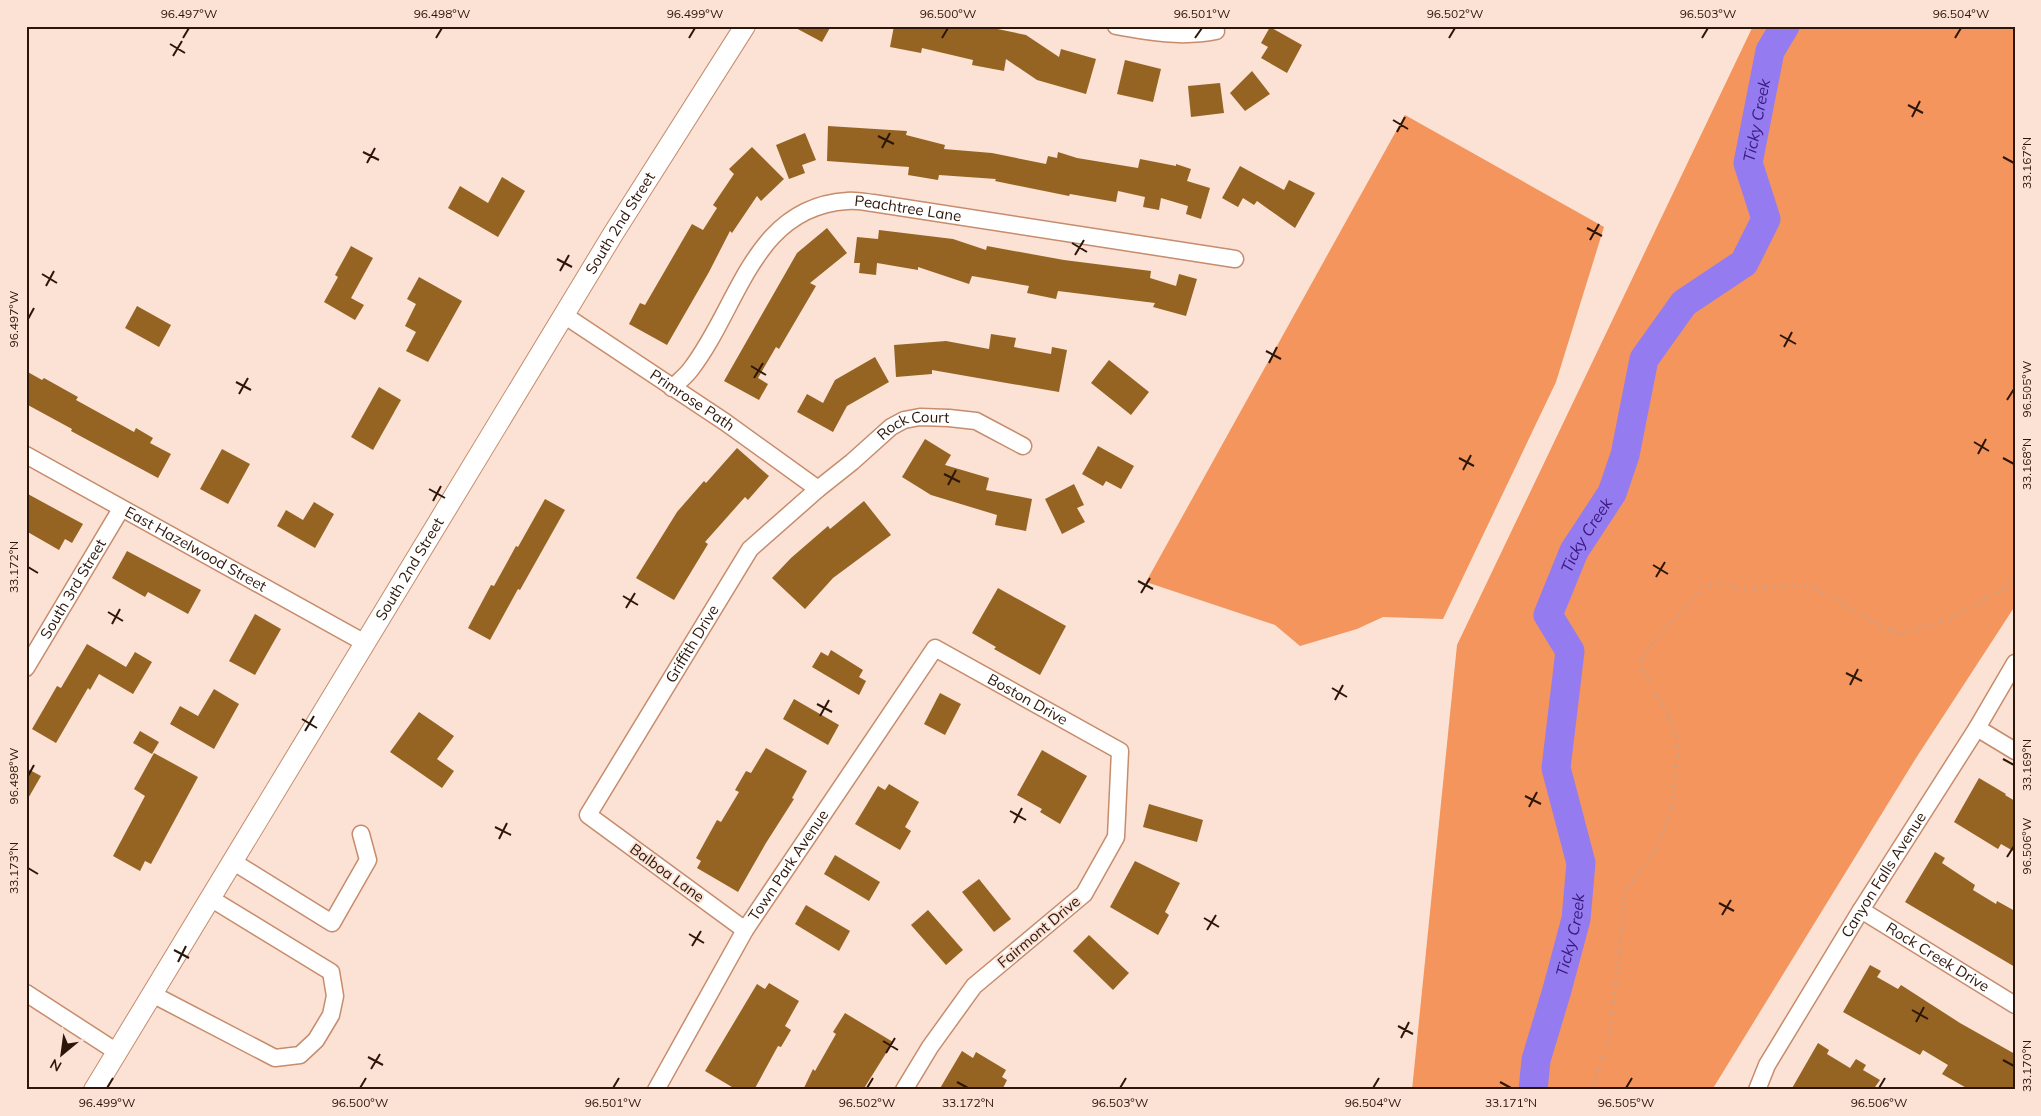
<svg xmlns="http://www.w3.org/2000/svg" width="2041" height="1116" viewBox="0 0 2041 1116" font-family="Mulish,sans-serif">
<rect width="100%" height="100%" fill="#fbe2d4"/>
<g fill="#f3955c">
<polygon points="1753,26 2015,26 2015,606 1916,758 1712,1090 1412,1090 1457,645"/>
<polygon points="1405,115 1604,227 1556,382 1443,619 1383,617 1357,629 1300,646 1275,625 1146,582"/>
</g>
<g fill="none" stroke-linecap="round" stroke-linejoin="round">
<path stroke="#947cf0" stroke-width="29" id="s1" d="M1533,1090l3,-30 21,-70 19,-71 5,-56 -25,-95 14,-117 -22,-36 26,-64 38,-58 13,-38 19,-96 40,-56 60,-40 22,-44 -18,-56 22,-112 15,-25"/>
</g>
<g fill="#956423">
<polygon points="792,26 831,26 822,42"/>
<polygon points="894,26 983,26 1026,35 1059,57 1061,49 1096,59 1086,94 1037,80 1006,59 1004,71 972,65 973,60 922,48 921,53 890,47"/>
<polygon points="1270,27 1302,45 1287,73 1261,58 1268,47 1261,43"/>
<polygon points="1125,60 1161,69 1153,102 1117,94"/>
<polygon points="1252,71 1270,94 1245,111 1230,93"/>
<polygon points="1220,83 1224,113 1191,117 1188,86"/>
<polygon points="828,126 907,131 906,135 945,145 944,149 992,153 1046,164 1048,156 1057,158 1058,152 1077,158 1138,168 1140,159 1176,166 1176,164 1191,169 1187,181 1210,188 1201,219 1186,214 1188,206 1161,198 1159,210 1143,207 1145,197 1118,191 1116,202 1070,194 1069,196 995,181 996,179 939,175 938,180 908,175 909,167 827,161"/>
<polygon points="805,133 816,160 802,165 805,173 789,179 776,145"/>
<polygon points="752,147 784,179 761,201 757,196 732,233 730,231 709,272 667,345 629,324 640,303 645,305 692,224 703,230 717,208 713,205 734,174 729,169"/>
<polygon points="1240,166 1284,190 1289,180 1315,193 1295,228 1257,201 1254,205 1243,198 1238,207 1222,198"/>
<polygon points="502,177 525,191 498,237 448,208 460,186 488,203"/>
<polygon points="827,228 847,253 810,283 816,286 779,349 776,347 758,378 768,384 759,400 724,381 797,253"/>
<polygon points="879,230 953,239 986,250 987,246 1064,260 1151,271 1150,278 1176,286 1179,274 1197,279 1186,316 1153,307 1155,303 1058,291 1056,299 1027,293 1029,286 972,276 969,284 918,267 918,270 877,263 876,275 859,273 860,263 854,263 857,237 878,239"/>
<polygon points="351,246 373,258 351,298 364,305 355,320 324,302 338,277 335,275"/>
<polygon points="419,277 462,301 428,362 406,351 416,332 405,326 416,304 407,299"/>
<polygon points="137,306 171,325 159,347 125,328"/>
<polygon points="991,334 1016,338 1014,347 1051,354 1052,347 1067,350 1059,392 932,370 932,374 896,377 894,345 946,341 989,349"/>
<polygon points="875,357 889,382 847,406 833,432 797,412 807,394 823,403 835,380"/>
<polygon points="1109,360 1149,392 1131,415 1091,383"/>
<polygon points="26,371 42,380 44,378 78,397 76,400 134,432 136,428 153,438 150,443 171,454 158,478 71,431 72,429 26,404"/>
<polygon points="379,387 401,400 373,450 351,437"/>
<polygon points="925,439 951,455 945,465 989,478 986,490 1032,499 1026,531 995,525 997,515 931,495 902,477"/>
<polygon points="1098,446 1134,466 1121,489 1106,481 1103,486 1082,474"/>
<polygon points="737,448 769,476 748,500 745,497 705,542 708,544 674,600 636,578 677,512 704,481 706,483"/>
<polygon points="222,449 250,464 228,504 200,489"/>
<polygon points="1074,484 1084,505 1077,508 1085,522 1062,534 1045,499"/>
<polygon points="26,493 83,524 72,543 65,539 59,550 26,531"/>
<polygon points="545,499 565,510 520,590 518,589 490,640 468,628 491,585 494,586 516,546 518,547"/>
<polygon points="864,501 891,535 833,578 805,609 772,578 791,558 828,526 830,529"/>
<polygon points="314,502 334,514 315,548 277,526 286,510 303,520"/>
<polygon points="127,551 201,590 188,614 148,592 145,597 112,578"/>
<polygon points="998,588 1066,626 1040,675 994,649 996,647 972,633"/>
<polygon points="255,614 281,629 255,675 229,661"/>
<polygon points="87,644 126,667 135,652 152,662 133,694 99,674 90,690 88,688 56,743 32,729 57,686 61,688"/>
<polygon points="831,650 863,670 859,677 866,681 859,695 812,667 821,652 828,656"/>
<polygon points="214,689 239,704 214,749 170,724 180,706 198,716"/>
<polygon points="940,693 961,704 945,735 924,724"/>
<polygon points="794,699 839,725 828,745 783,719"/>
<polygon points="419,712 454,736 437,759 454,771 442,788 390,752"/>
<polygon points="140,731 159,742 152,754 133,743"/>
<polygon points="766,748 807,771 792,798 794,799 766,843 738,892 697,868 701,861 696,858 717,820 721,822 739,792 735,790 746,771 751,773"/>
<polygon points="1042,750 1087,776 1060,824 1040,812 1042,809 1017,795"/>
<polygon points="154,753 198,777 151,864 145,861 140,871 113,856 145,796 134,789"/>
<polygon points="26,768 41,776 26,802"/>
<polygon points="1979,778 2006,794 2005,795 2015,801 2015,852 2001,844 1998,849 1954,822"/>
<polygon points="889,784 919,802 905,827 911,831 900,850 855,824 878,786 885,790"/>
<polygon points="1149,804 1203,820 1197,842 1143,827"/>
<polygon points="1935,852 1945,858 1942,863 1975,885 1973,890 1996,904 1997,901 2015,911 2015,967 1905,902"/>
<polygon points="835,855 880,882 869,901 824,874"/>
<polygon points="1135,861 1180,883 1165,912 1169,915 1158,935 1110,907"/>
<polygon points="979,879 1011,919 994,932 962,892"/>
<polygon points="806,905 850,931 839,951 795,924"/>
<polygon points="928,910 963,950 946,965 911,925"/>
<polygon points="1089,935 1129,973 1113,990 1073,951"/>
<polygon points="1870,965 1881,971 1877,977 1898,989 1901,985 1960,1023 2015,1054 2015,1090 1970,1090 1942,1074 1948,1065 1923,1050 1920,1055 1843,1012"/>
<polygon points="769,983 799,1001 785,1026 791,1030 781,1047 778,1046 754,1090 737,1090 705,1071 757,984 765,989"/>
<polygon points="845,1013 893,1042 863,1090 803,1090 813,1069 815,1071 836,1034 833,1032"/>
<polygon points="1818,1043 1829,1050 1827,1054 1850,1068 1856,1059 1866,1065 1863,1070 1880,1080 1873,1090 1791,1090"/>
<polygon points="962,1051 973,1058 976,1052 1006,1070 1002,1077 1007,1080 1002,1090 939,1090"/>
</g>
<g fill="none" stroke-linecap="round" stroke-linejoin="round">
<g stroke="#c68c6c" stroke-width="19">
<g id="minor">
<path d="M1116,26c33,6 66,12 100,5"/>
<path id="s2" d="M564,315l161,107 93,67"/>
<path id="s3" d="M672,388c6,-6 14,-12 19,-19 48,-62 62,-162 156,-168 8,-1 18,1 26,2l362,56"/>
<path id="s4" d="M26,455l339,188"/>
<path id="s5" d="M26,668l95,-159"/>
<polyline points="1977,728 2015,751"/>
<polyline points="232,861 332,923 368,860 361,834"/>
<path id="s6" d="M1861,910l154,95"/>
<path id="s7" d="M745,930l-157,-115 162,-266 68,-60 34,-27 39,-35 13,-7 16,-3 29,1 27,3 47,25"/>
<polyline points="26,993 117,1052"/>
<polyline points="152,994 275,1058 300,1055 316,1040 331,1015 335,996 331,972 210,898"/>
<path id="s8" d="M656,1090l89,-160 190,-282 185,103 -4,86 -32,57 -110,92 -44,61 -26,43"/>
<path id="s9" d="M1757,1090l10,-25 94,-155 116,-182 38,-65"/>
</g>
</g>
<g stroke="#c68c6c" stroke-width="22">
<g id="major">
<path id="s10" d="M94,1090l519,-856 132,-208"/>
</g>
</g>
<polyline stroke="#bca496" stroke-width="3" stroke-dasharray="1 4" stroke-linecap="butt" points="1592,1090 1608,1043 1619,957 1625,890 1652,856 1658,845 1671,810 1678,746 1669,716 1642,670 1641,658 1660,632 1681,613 1702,587 1725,584 1739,589 1782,586 1814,587 1884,628 1899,634 1950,619 2003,589 2015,578"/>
<use href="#minor" stroke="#fff" stroke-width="16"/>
<use href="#major" stroke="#fff" stroke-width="20"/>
</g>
<path fill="none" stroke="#2c1609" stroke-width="2" d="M183,38l6,-10M436,38l6,-10M689,38l6,-10M942,38l6,-10M1195,38l7,-10M1449,38l6,-10M1702,38l6,-10M1955,38l6,-10M170,44l15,9M173,56l9,-15M1908,105l15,8M1912,117l8,-16M1393,120l15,9M1397,132l8,-15M878,136l16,8M882,148l8,-15M363,152l16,8M2003,157l11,6M367,163l8,-15M1587,228l15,8M1590,240l9,-16M1072,243l15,9M1075,255l9,-15M557,259l15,8M560,271l9,-16M42,274l15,9M46,286l8,-15M28,319l6,-11M1780,335l16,9M1784,347l8,-15M1266,351l15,8M1269,363l8,-16M751,366l15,9M754,378l9,-15M236,382l15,8M239,394l9,-16M2007,400l7,-11M1974,442l15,9M1978,454l8,-15M1459,458l15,8M2003,458l11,6M1463,470l8,-15M944,474l16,8M948,485l8,-15M429,489l16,9M433,501l8,-15M1653,565l15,9M28,567l10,6M1656,577l9,-15M1138,581l15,8M1141,593l9,-15M623,596l15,9M626,608l9,-15M108,612l15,9M112,624l8,-15M1846,673l16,8M1850,685l8,-16M1332,688l15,9M1335,700l8,-15M817,704l15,8M820,716l9,-16M302,719l15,9M305,731l9,-15M2003,759l11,6M28,776l6,-11M1525,796l16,8M1529,807l8,-15M1010,811l16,9M1014,823l8,-15M495,827l16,8M499,839l8,-16M2007,857l7,-11M28,868l10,6M1719,903l15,8M1722,915l9,-15M1204,918l15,9M1207,930l9,-15M689,934l15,9M692,946l9,-15M174,950l15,8M178,962l8,-16M1912,1010l16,9M1916,1022l8,-15M1398,1026l15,8M1401,1038l8,-16M883,1041l15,9M886,1053l9,-15M368,1057l15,8M2003,1060l11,6M371,1069l9,-15M957,1082l11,6M1500,1082l11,6M107,1088l6,-10M360,1088l6,-10M613,1088l6,-10M867,1088l6,-10M1120,1088l6,-10M1373,1088l6,-10M1626,1088l6,-10M1879,1088l6,-10"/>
<g text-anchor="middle" stroke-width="4" stroke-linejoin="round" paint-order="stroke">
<g font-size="15" fill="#2c1609" stroke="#fbe2d4">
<text dy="5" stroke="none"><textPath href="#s3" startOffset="329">Peachtree Lane</textPath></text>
<text dy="5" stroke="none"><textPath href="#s10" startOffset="1014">South 2nd Street</textPath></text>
<text dy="5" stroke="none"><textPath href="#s2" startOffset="154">Primrose Path</textPath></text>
<text dy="5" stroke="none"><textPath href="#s7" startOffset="715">Rock Court</textPath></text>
<text dy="5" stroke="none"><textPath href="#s4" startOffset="194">East Hazelwood Street</textPath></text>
<text dy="5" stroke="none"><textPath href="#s10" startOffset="609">South 2nd Street</textPath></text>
<text dy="5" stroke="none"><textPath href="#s5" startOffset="92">South 3rd Street</textPath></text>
<text dy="5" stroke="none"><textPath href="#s7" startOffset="395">Griffith Drive</textPath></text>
<text dy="5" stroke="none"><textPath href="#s8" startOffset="629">Boston Drive</textPath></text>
<text dy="5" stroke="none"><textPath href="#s8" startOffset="261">Town Park Avenue</textPath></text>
<text transform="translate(667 873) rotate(36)" y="5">Balboa Lane</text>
<text dy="5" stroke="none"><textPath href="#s9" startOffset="250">Canyon Falls Avenue</textPath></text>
<text transform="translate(1039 932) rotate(-40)" y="5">Fairmont Drive</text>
<text dy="5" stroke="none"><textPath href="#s6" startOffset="90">Rock Creek Drive</textPath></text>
</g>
<g font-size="16" font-style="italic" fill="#3a167e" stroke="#fbe2d4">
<text dy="6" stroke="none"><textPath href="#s1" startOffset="1060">Ticky Creek</textPath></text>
<text dy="6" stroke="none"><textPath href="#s1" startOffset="580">Ticky Creek</textPath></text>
<text dy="6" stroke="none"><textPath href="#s1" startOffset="160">Ticky Creek</textPath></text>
</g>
</g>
<rect width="2041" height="1116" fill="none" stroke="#fbe2d4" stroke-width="55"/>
<g transform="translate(62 1054) rotate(209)" stroke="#fbe2d4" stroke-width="4" paint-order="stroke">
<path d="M0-4L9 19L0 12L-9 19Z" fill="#2c1609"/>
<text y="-8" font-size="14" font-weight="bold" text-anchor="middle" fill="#2c1609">N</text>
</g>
<rect x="28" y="28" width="1986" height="1060" fill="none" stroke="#2c1609" stroke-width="2"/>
<g font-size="12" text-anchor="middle" fill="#2c1609">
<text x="189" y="18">96.497°W</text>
<text x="442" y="18">96.498°W</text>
<text x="695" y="18">96.499°W</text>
<text x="948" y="18">96.500°W</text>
<text x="1202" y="18">96.501°W</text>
<text x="1455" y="18">96.502°W</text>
<text x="1708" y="18">96.503°W</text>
<text x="1961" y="18">96.504°W</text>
<text transform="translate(2027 163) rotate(-90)" y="4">33.167°N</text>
<text transform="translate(14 319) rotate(-90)" y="4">96.497°W</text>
<text transform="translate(2027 389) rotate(-90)" y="4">96.505°W</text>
<text transform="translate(2027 464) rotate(-90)" y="4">33.168°N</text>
<text transform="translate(14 567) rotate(-90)" y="4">33.172°N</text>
<text transform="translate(2027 765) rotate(-90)" y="4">33.169°N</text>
<text transform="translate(14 776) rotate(-90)" y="4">96.498°W</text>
<text transform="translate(2027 846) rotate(-90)" y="4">96.506°W</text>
<text transform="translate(14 868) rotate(-90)" y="4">33.173°N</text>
<text transform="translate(2027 1066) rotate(-90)" y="4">33.170°N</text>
<text x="107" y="1107">96.499°W</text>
<text x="360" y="1107">96.500°W</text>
<text x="613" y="1107">96.501°W</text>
<text x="867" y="1107">96.502°W</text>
<text x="968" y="1107">33.172°N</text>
<text x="1120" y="1107">96.503°W</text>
<text x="1373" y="1107">96.504°W</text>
<text x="1511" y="1107">33.171°N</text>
<text x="1626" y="1107">96.505°W</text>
<text x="1879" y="1107">96.506°W</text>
</g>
</svg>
